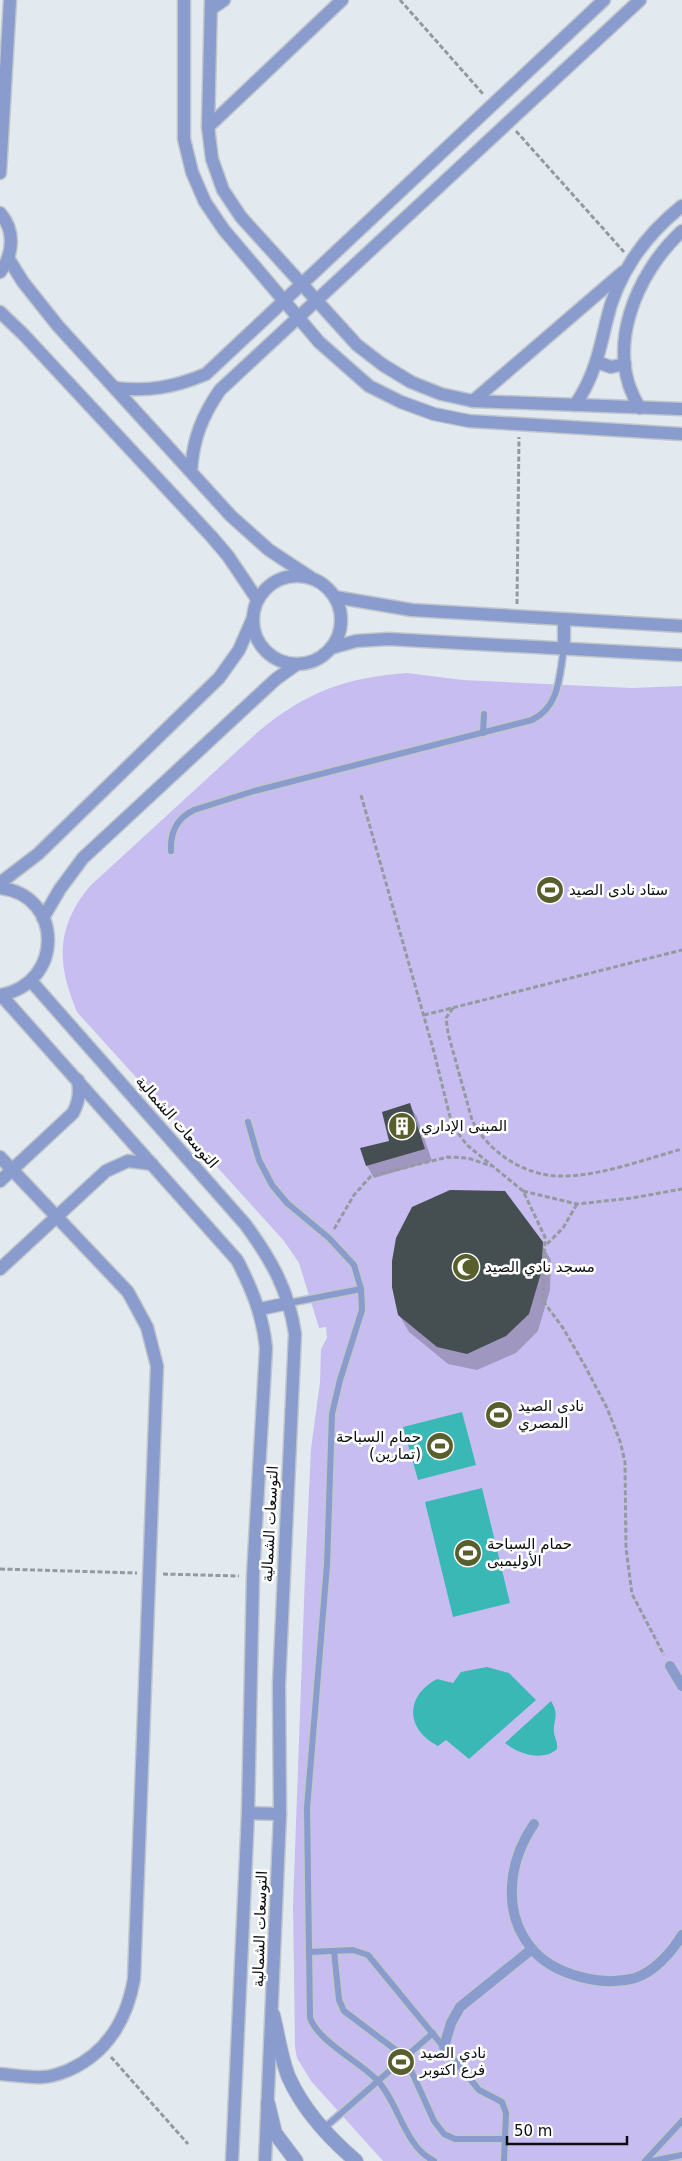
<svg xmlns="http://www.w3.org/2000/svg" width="682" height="2161" viewBox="0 0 682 2161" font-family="'DejaVu Sans',Vazirmatn,sans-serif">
<rect width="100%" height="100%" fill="#e2eaf0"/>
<path fill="#c8bdf1" d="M407,673l56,7 169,8 50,-2v1475h-299l-72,-80 -14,-23 -2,-11 -2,-142 12,-330 6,-126 9,-67 1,-33 6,-11 -1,-11 -7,1 -20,-65 -15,-22 -207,-229c-20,-48 -22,-84 13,-126l170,-156c49,-39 84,-52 147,-57z"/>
<g fill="#39b8b5">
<polygon points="462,1412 476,1465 418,1480 403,1427"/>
<polygon points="482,1488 510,1603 453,1617 425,1502"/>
<path d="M487,1667l22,6 27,27 -67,59 -23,-19 -8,6c-33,-17 -33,-50 -1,-67l16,4 8,-11z"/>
<path d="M551,1701c9,15 2,17 3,32 1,6 4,9 3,16 -14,13 -38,5 -52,-6z"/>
</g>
<g fill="#0003">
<polygon points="409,1105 417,1117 432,1161 374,1178 367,1166 391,1142"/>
<polygon points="541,1243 551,1260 550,1290 538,1331 516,1353 477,1370 448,1364 409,1332 399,1315"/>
</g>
<g fill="#454e50">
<polygon points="410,1103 425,1149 366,1166 360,1148 389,1141 382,1112"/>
<polygon points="450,1190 505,1191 543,1242 541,1273 529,1314 506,1336 467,1354 437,1347 398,1315 392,1287 392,1261 396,1238 412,1207"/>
</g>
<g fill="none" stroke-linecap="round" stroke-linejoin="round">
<g stroke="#c0c7cc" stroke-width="9">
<g id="service">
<polyline points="483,733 484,714"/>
<path d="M171,851c-1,-19 6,-33 23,-41l60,-19 278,-71c28,-14 27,-43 32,-72"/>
<path d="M248,1122l11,38 13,25 15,18 42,35 25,27 7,24 1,21 -22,70 -8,34 -5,151 -20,243 3,210c9,24 49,43 67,62 22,23 27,66 57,81"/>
<polyline points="289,1303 361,1289"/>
<polyline points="334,1951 339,2000 344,2011 405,2057 434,2121 444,2134 455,2139 505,2139"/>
<polyline points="310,1952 353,1950 368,1955 479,2090 502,2102 506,2113 504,2161"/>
<polyline points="323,2129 433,2033"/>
<polyline points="645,2161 682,2121"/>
<polyline points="652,2161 682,2155"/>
</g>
</g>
<g stroke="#c0c7cc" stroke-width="12">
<g id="pedestrian">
<polyline points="670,1666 682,1686"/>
<path d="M534,1824c-25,36 -33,88 -2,125 22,26 70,38 103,29 19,-6 37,-26 47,-43"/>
<polyline points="444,2047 451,2023 460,2007 532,1949"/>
</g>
</g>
<g stroke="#c0c7cc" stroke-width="15">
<g id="minor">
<polyline points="184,0 184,139 192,172 205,202 224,230 319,342 369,386 401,402 434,414 469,421 682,434"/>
<polyline points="211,0 208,127 212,159 223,190 241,217 357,345 383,365 411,382 441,394 473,401 682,409"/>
<polyline points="211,9 224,0"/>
<polyline points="208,127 342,0"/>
<polyline points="0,173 10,0"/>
<path d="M0,213c15,17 14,41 0,59"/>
<polyline points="8,258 23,282 58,326 231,516 269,550 310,577"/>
<polyline points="0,312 24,335 211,536 228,556 257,599"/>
<polyline points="597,362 611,367 625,364"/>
<path d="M115,388c33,4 60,-1 91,-14l398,-374"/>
<polyline points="473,401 623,272"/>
<path d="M575,405c18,-26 24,-51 31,-82 10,-47 38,-87 76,-117"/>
<path d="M640,408c-37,-57 -4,-135 42,-177"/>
<path d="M191,471c2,-32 11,-55 29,-81l420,-390"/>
<circle cx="297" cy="620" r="44"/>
<polyline points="335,597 412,610 682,626"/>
<polyline points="564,620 564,648"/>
<polyline points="331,648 356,641 388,639 682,655"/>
<polyline points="0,883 38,854 219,678 239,650 253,618"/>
<path d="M0,888c64,7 64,96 0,107"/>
<polyline points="43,918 60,889 83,858 276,679 297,664"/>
<path d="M31,981l214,243c26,35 44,67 50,110l-16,350 1,130 -15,347"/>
<path d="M1,995l236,265c15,29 26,56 29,88l-13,228 -5,237 -16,348"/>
<path d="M0,1157l128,135 19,35 10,39 -23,613c-7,40 -27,74 -65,91 -8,3 -17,7 -26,7 -14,1 -29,-2 -43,-3"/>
<path d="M0,1181l73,-68c6,-12 7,-20 5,-33"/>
<polyline points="0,1269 106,1171 128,1161 152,1164"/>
<polyline points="260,1309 289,1303"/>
<polyline points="248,1813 280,1814"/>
</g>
</g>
<g stroke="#c0c7cc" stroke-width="16">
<g id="tertiary">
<path d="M273,2015c5,20 8,44 16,63 15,33 40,60 67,83"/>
<polyline points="268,2104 275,2133 296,2161"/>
</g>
</g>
<g stroke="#949a9f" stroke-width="3" stroke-dasharray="5 2.5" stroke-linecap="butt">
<polyline points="400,0 484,95"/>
<polyline points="516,131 624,252"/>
<polyline points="517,604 519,437"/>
<polyline points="361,795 434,1052 452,1125 467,1145 523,1191 545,1237 543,1301 563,1328 585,1366 607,1408 620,1441 625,1462 626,1548 632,1594 664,1655"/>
<path d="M453,1008l-7,10 2,15 24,87c17,34 56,58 94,56 37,-1 80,-17 116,-27"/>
<polyline points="424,1015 682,950"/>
<polyline points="523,1191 577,1204 632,1198 682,1189"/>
<polyline points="334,1229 354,1195 371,1176 448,1157 468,1158 491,1166"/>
<polyline points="547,1244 563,1228 577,1204"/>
<polyline points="0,1569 137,1573"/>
<polyline points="163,1574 239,1576"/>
<polyline points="111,2057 188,2144"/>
</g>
<use href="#service" stroke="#8a9ccd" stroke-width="6"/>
<use href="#pedestrian" stroke="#8a9ccd" stroke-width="10"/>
<use href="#minor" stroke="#8a9ccd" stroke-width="12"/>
<use href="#tertiary" stroke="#8a9ccd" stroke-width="14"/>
</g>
<defs>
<g id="stadium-disc" transform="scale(1.4375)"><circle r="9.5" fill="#585f2d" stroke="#fff"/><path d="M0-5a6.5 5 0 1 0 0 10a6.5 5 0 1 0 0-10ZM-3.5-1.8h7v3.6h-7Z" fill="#fff"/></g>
<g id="building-disc" transform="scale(1.4375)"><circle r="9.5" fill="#585f2d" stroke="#fff"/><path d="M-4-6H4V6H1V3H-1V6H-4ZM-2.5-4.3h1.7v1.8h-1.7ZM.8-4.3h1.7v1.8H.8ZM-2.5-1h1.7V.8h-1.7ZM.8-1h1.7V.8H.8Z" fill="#fff"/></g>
<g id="mosque-disc" transform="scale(1.4375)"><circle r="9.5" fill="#585f2d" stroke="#fff"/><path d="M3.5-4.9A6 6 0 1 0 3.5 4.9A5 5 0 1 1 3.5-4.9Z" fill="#fff"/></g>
</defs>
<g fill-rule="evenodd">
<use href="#stadium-disc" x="550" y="890"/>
<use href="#building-disc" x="402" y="1126"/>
<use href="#mosque-disc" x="466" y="1267"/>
<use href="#stadium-disc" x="499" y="1415"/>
<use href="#stadium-disc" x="440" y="1446"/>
<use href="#stadium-disc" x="468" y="1553"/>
<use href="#stadium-disc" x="401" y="2062"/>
</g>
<g text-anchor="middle" stroke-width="5" stroke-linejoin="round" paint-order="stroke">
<g font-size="15" fill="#0b0e10" stroke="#fff" text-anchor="start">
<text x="569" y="895">ستاد نادى الصيد</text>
<text x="421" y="1131">المبنى الإداري</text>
<text x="485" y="1272">مسجد نادي الصيد</text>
<text x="518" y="1411">نادى الصيد<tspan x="518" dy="17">المصري</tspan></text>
<text x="421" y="1442" text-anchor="end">حمام السباحة<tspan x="421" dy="17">(تمارين)</tspan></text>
<text x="487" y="1549">حمام السباحة<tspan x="487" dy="17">الأوليمبى</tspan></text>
<text x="420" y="2058">نادي الصيد<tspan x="420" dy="17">فرع اكتوبر</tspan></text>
</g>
<g font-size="15" fill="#0b0e10" stroke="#fff">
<text transform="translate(177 1122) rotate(49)" y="5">التوسعات الشمالية</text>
<text transform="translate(270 1524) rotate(-87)" y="5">التوسعات الشمالية</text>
<text transform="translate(260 1929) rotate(-88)" y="5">التوسعات الشمالية</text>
</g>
</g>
<path d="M507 2136v8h120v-8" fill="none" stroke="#0b0e10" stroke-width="2.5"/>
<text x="514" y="2136" font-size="15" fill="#0b0e10" stroke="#ffffff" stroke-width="4" paint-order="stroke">50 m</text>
</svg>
